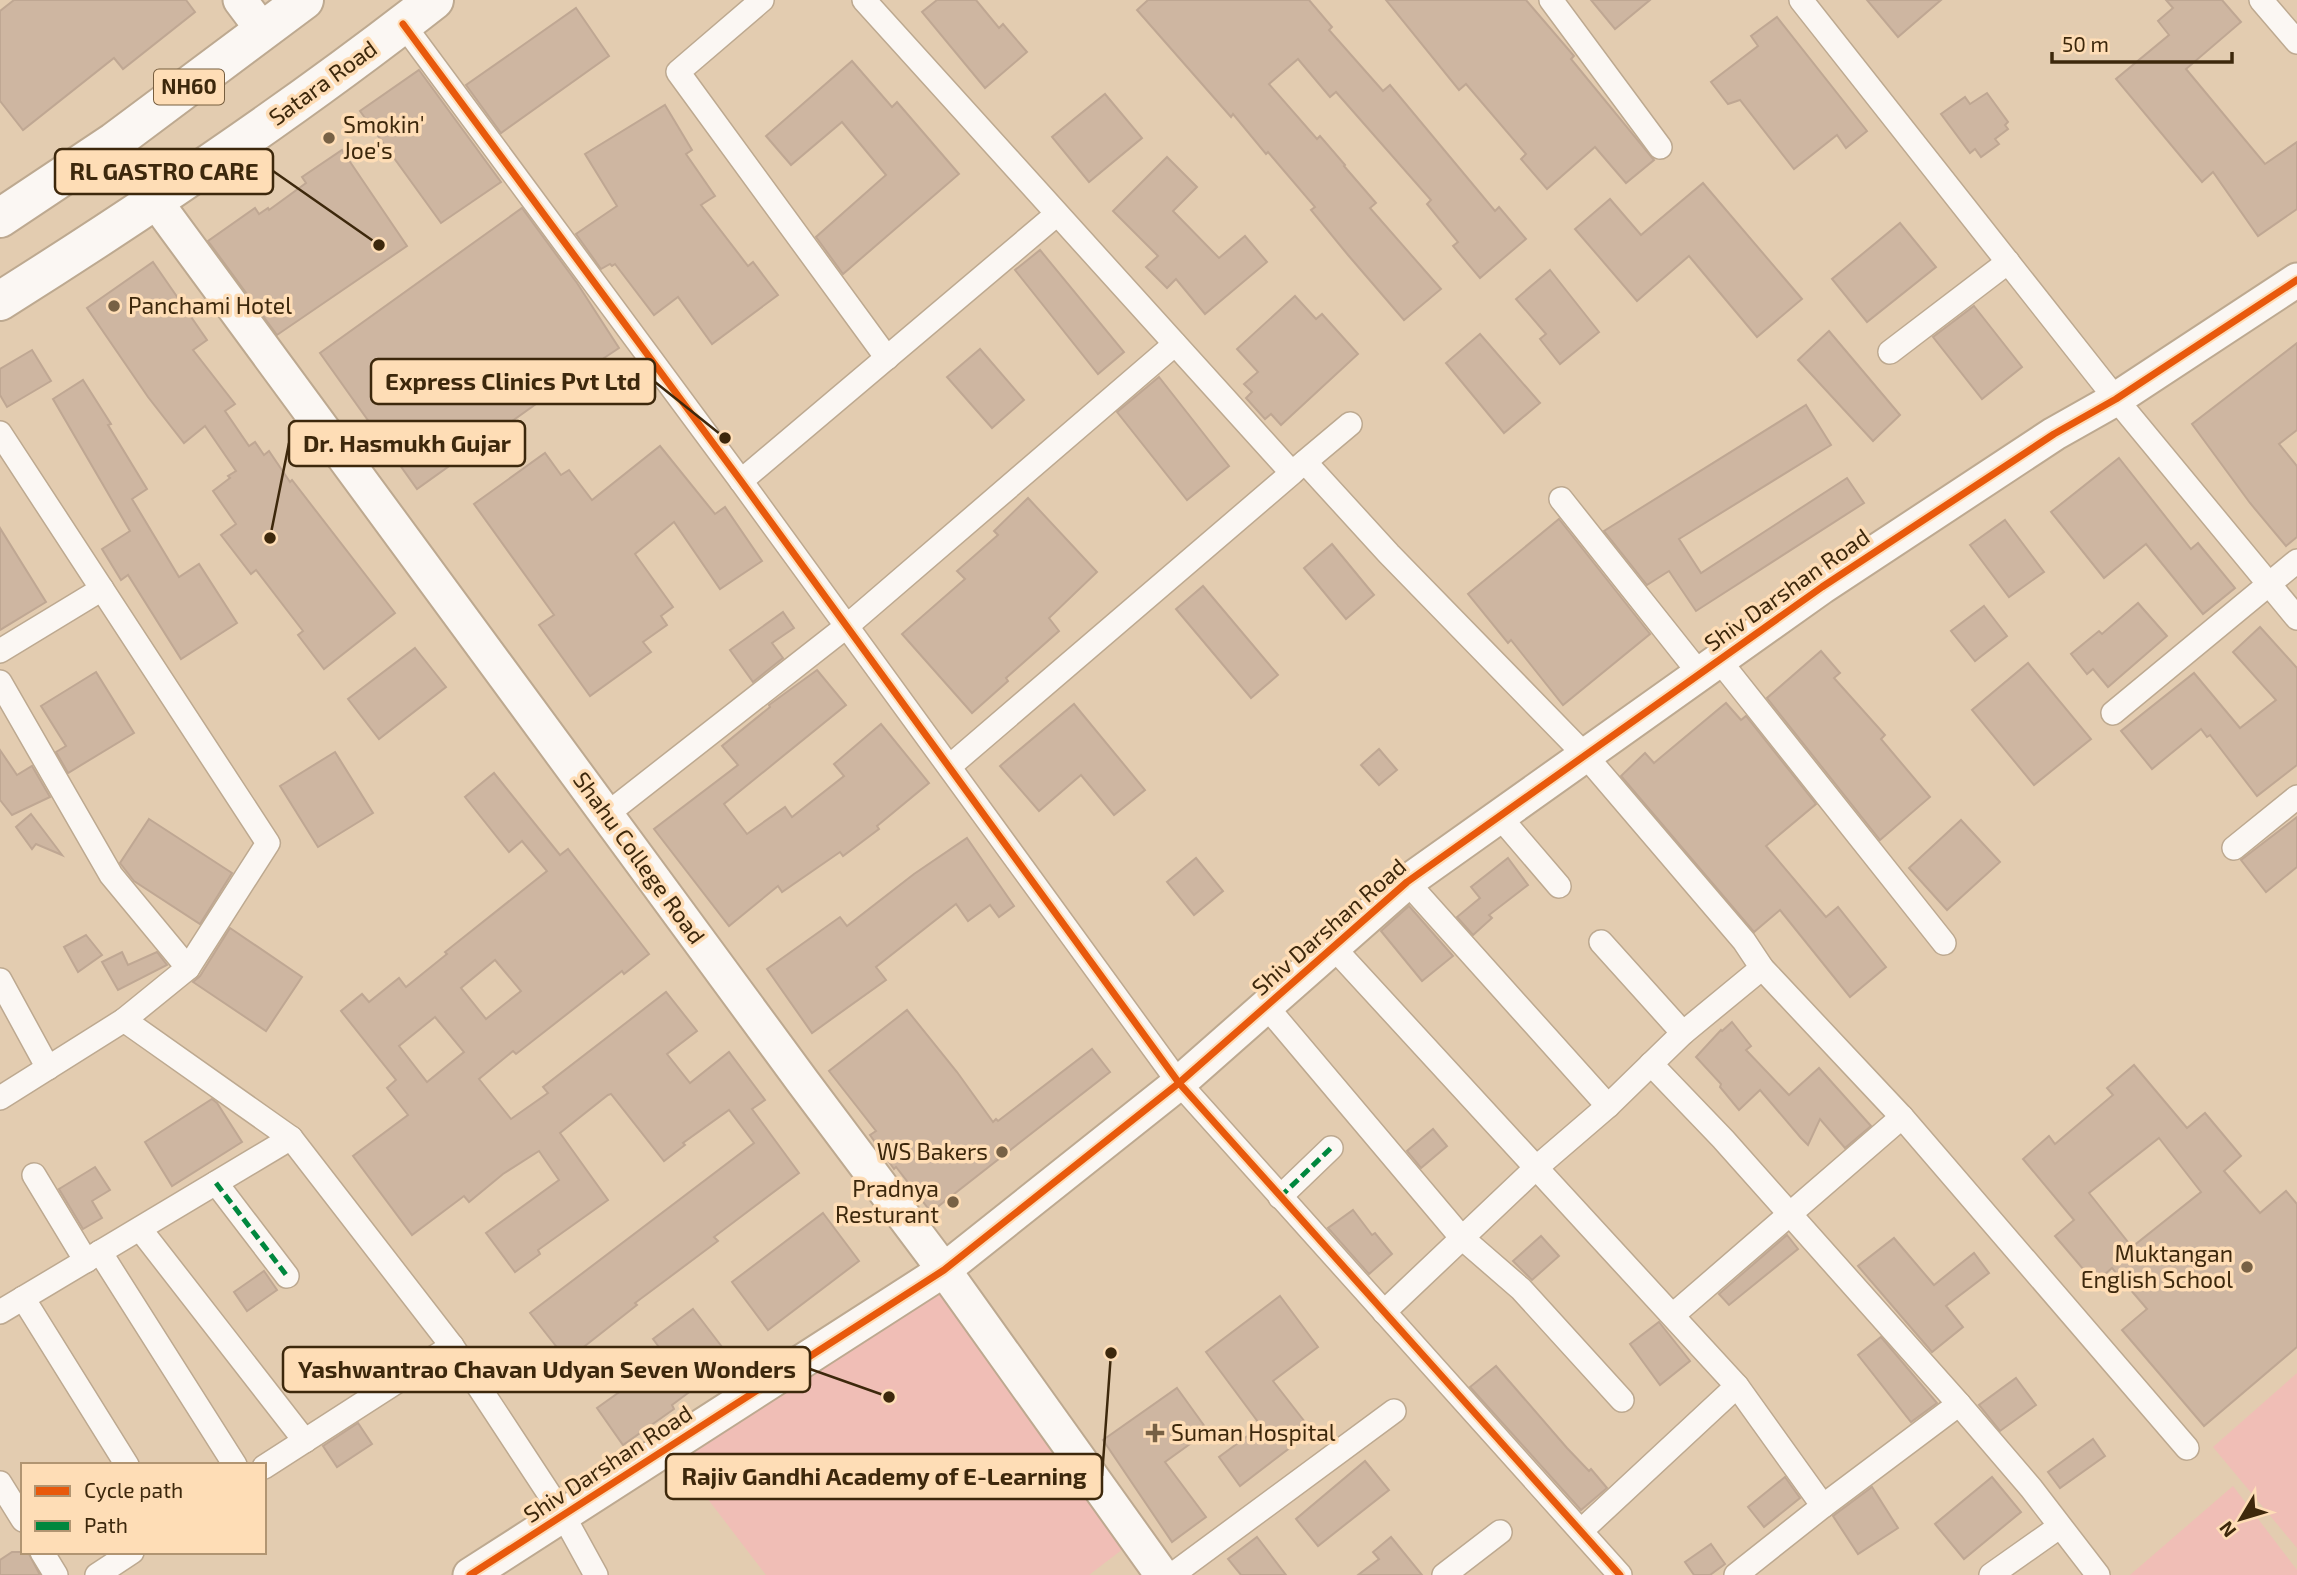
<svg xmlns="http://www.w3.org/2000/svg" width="2297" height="1575" viewBox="0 0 2297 1575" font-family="'Exo 2',sans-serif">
<rect width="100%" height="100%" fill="#e3ccb0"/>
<g fill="#f0beb6">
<polygon points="944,1270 1132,1542 1089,1575 766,1575 668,1447"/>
<polygon points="2297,1373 2297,1548 2213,1447"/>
<polygon points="2233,1486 2297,1570 2297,1575 2130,1575"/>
</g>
<g fill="#ceb6a1" stroke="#bfa793" stroke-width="2" fill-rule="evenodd">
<polygon points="14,0 186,0 195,12 123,69 114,58 23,130 0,101 0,11"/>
<polygon points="937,0 976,0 999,28 1003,24 1027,52 985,88 922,12"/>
<polygon points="1148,0 1309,0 1332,27 1329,30 1383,91 1390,85 1495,211 1499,207 1526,239 1480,278 1453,246 1458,242 1427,204 1431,200 1336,92 1330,97 1298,59 1269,84 1317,139 1320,136 1345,165 1344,166 1376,203 1370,208 1441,289 1404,320 1348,255 1311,210 1315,207 1268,152 1266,154 1233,114 1231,117 1137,10"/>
<polygon points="1386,0 1526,0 1574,56 1571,59 1654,160 1626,183 1595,147 1547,189 1521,159 1526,154 1466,84 1459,90"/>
<polygon points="1591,0 1650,0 1615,29"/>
<polygon points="1867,0 1941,0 1898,37"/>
<polygon points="2166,0 2222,0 2241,22 2186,69 2265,164 2297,142 2297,209 2258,236 2213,172 2202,182 2116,79 2169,35 2158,21 2173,8"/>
<polygon points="576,8 609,56 501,133 466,85"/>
<polygon points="1777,17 1867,131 1846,148 1837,135 1794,169 1740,100 1728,104 1711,82 1758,46 1751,36"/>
<polygon points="852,61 892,107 897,102 959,174 843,274 816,237 886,175 842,122 791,165 766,136"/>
<polygon points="419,70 501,182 441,223 360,111"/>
<polygon points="1987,93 2008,122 2005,125 2008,129 1995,139 1999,144 1981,157 1975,149 1970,153 1941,114 1965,97 1970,104"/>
<polygon points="1105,94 1142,138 1089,182 1052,137"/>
<polygon points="665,105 692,150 686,154 715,196 701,205 748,266 753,262 778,295 712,344 678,297 654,315 615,264 612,266 610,264 601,269 576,234 617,206 585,154"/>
<polygon points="342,150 407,246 277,335 208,241 255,208 259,214 268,208 269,210 306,183 302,177"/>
<polygon points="1167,157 1197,187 1173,211 1219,258 1245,236 1267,262 1205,314 1176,279 1167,288 1146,267 1158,256 1113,211"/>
<polygon points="1703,183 1802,299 1757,337 1689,256 1637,301 1575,229 1610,199 1641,235"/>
<polygon points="522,208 577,283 619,348 550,394 417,489 320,353"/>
<polygon points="1900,223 1936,267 1867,322 1832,279"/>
<polygon points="1040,250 1124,352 1098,374 1015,270"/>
<polygon points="153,262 207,340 193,350 235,404 225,411 249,446 255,442 264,455 269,451 290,482 292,480 395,613 324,669 298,635 303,631 256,570 251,574 221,535 236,524 213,491 230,478 228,476 236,471 205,426 184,443 148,397 87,308"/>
<polygon points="1550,270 1599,332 1560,364 1540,339 1546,334 1516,299"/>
<polygon points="1295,296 1316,319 1322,314 1358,354 1281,425 1271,414 1265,419 1246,398 1252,392 1244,384 1258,372 1237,349"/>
<polygon points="1974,306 2022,367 1982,399 1933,337"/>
<polygon points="1829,331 1900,415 1873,441 1798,360"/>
<polygon points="1480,334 1540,403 1504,433 1446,363"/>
<polygon points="2297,343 2297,430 2279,444 2297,466 2297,537 2286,546 2250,503 2192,424"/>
<polygon points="980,349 1024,400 992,428 947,377"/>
<polygon points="32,350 51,381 7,407 0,395 0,369"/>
<polygon points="1159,377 1229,466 1187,500 1117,412"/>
<polygon points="83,380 111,424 108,425 147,489 132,499 179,577 199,564 237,623 181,659 128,575 121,580 102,549 130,531 53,399"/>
<polygon points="1806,405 1831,445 1679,539 1701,573 1847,478 1864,503 1696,611 1669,571 1647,585 1604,531"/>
<polygon points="660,446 715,514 725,507 762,561 720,589 674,522 635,554 673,607 661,616 667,625 643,642 651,652 590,696 539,625 554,615 474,504 545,453 561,475 569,470 592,500"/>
<polygon points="2119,458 2191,549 2198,543 2235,588 2203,614 2146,544 2104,578 2051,512"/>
<polygon points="1028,498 1097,572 1049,618 1059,631 1006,678 1008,681 972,713 902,634 965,579 957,571 998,535 994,531"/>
<polygon points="1559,519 1650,634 1563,705 1511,640 1508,643 1468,594"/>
<polygon points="2005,520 2044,572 2009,597 1970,545"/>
<polygon points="0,528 46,602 0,630"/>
<polygon points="1332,544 1374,595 1346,619 1304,568"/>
<polygon points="1203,586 1278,675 1251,698 1176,609"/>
<polygon points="2138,603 2167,636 2108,687 2093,669 2087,674 2071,654 2099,631 2102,634"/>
<polygon points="1984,606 2007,636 1975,661 1951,631"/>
<polygon points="783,612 794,628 772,643 783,658 753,682 730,650"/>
<polygon points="2260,627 2297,668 2297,765 2257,796 2210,735 2207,737 2201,729 2152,769 2121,731 2194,673 2240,728 2276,700 2233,652"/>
<polygon points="415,648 446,687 379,739 348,699"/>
<polygon points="1821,651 1840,673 1834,678 1885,735 1881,739 1930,797 1880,840 1767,698"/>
<polygon points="2028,663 2091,739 2034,785 1972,710"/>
<polygon points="817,670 846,705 724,804 747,834 785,807 792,817 844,776 834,764 881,724 929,783 877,826 879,829 843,856 840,852 782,892 778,886 729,926 654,829 738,765 722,746 770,707 769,705"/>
<polygon points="96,672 134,733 68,773 56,752 66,746 41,706"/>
<polygon points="1726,703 1741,720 1746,716 1816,804 1766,846 1826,917 1838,907 1886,967 1850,997 1780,910 1754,932 1621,776 1645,753 1654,763"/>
<polygon points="1074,704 1145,790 1114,815 1081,775 1039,811 1000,766"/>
<polygon points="1379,749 1397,770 1379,785 1361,765"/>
<polygon points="0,750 17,775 32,766 50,797 12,815 0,800"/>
<polygon points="335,752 373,813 318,847 280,786"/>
<path d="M494,773l66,82 8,-6 81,105 -25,20 -2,-3 -106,83 -3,-3 -34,28 32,40 37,-26 -5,-6 123,-95 31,39 -30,23 23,29 39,-31 36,48 -13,9 47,64 -85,64 4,4 -83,62 2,2 -70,55 -37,-47 224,-170 -25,-33 -46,33 2,2 -21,16 -53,-67 -3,1 -48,38 48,67 -70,50 2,4 -25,18 -29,-39 73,-53 -20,-29 -36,23 -34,28 -5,-6 -52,39 -59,-79 55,-41 -21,-27 9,-8 -55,-69 21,-17 7,8 30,-24 7,9 41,-33 -2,-2 102,-81 -25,-30 -13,11 -44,-55zM495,960l26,31 -35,28 -25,-31zM435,1017l29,35 -37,30 -28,-36z"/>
<polygon points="31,814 62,855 36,844 32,849 16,827"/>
<polygon points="2297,817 2297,867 2266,892 2241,860"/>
<polygon points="149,819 232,873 200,924 134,881 120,863"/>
<polygon points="1961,820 2000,862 1947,910 1909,868"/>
<polygon points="967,838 1014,906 999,917 990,905 968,921 956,904 876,967 886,980 812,1033 767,969 840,917 847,926 914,874"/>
<polygon points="1196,858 1223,891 1194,915 1167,882"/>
<polygon points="1508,858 1528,885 1489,915 1492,918 1473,935 1457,917 1480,898 1471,887"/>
<polygon points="1409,906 1453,956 1422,981 1381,931"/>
<polygon points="230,928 302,977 266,1031 193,982 200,976"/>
<polygon points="86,935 102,955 78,972 64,947"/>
<polygon points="122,952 128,965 157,952 167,965 118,990 102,962"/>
<polygon points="907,1010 957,1072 993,1122 996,1119 998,1121 1092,1049 1110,1072 931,1212 896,1167 894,1169 870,1135 876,1131 829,1071"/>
<polygon points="1732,1022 1751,1046 1746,1050 1789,1095 1819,1068 1871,1126 1845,1148 1820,1119 1808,1145 1801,1138 1760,1090 1739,1110 1720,1087 1721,1084 1696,1057 1721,1030 1722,1031"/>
<path d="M2134,1065l53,63 18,-15 36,43 -17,15 36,42 26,-22 11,13v143l-93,79 -82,-96 25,-21 -35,-41 -17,15 -40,-47 19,-16 -51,-61 26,-23 6,8 58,-49 -6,-7zM2159,1138l42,54 -69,55 -43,-54z"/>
<polygon points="212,1099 217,1103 242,1142 172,1186 145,1142"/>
<polygon points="1433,1129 1447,1146 1421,1168 1407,1151"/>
<polygon points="95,1167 110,1190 92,1201 102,1218 83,1229 59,1189"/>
<polygon points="1353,1210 1372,1235 1375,1233 1392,1254 1369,1274 1328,1228"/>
<polygon points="823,1213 859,1261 768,1330 732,1282"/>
<polygon points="1787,1235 1798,1249 1729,1305 1719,1294"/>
<polygon points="1541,1236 1559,1256 1532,1280 1513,1261"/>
<polygon points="1894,1238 1934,1285 1974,1253 1989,1273 1946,1306 1963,1327 1932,1352 1858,1266"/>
<polygon points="264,1271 277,1290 247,1311 234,1292"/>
<polygon points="1280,1296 1318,1347 1273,1381 1312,1431 1240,1486 1219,1457 1261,1426 1206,1352"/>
<polygon points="693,1309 732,1360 672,1405 674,1409 623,1445 597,1408 667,1358 653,1339"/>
<polygon points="1659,1322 1690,1361 1660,1385 1630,1344"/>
<polygon points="1881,1337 1937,1403 1911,1422 1858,1355"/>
<polygon points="1496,1366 1567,1448 1589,1471 1591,1469 1607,1488 1581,1510 1470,1387"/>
<polygon points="2016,1378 2036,1405 2000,1431 1979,1405"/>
<polygon points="1177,1388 1208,1431 1165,1462 1206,1517 1172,1542 1103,1440"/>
<polygon points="358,1423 372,1444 337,1467 323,1446"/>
<polygon points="2093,1439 2105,1456 2060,1488 2048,1472"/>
<polygon points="1365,1461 1389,1490 1318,1546 1296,1519"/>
<polygon points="1785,1477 1800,1498 1764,1527 1748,1507"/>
<polygon points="1992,1477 2021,1512 1964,1559 1935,1524"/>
<polygon points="1872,1487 1898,1528 1858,1554 1833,1516"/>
<polygon points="1257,1537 1286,1575 1241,1575 1228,1559"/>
<polygon points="1391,1537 1422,1575 1358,1575 1379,1559 1373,1552"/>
<polygon points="1711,1544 1725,1564 1710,1575 1694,1575 1685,1562"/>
<polygon points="12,1552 28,1552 40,1575 0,1575 0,1560"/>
</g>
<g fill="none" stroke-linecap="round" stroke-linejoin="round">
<g stroke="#bda990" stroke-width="26">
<g id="street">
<polyline points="762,0 678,72 887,358"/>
<polyline points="864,0 1292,473 950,766"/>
<polyline points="1551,0 1660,147"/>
<polyline points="1801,0 2116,399 2297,618"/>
<polyline points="2261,0 2297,42"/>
<polyline points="403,24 741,481 1179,1083 1620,1575"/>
<polyline points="1890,352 2008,262"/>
<polyline points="0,433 268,843 188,968 124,1020"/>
<polyline points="1305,462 1389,554 1585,755 1744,941 1762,968 1902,1117 2187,1448"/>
<polyline points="1294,471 1350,424"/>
<polyline points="741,481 1057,214"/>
<polyline points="1561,499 1700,674"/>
<polyline points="0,651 102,589"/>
<polyline points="1719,660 1944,943"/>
<polyline points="0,682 111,875 188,968"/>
<polyline points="2113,713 2297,561"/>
<polyline points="607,814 847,626 1175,344"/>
<polyline points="1499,816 1559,886"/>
<polyline points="2234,848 2297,797"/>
<polyline points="1407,882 1608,1106"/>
<polyline points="1601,942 1683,1033"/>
<polyline points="1333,947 1737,1386 1823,1506 1736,1575"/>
<polyline points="0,980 48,1068"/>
<polyline points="1266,1006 1461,1237 1521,1289 1622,1400"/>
<polyline points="1651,1064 1723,1139 1959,1404 2031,1488 2098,1575"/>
<polyline points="0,1098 124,1020 291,1138 452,1346 563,1515 596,1575"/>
<polyline points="34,1175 86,1261"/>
<polyline points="216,1183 287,1276"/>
<polyline points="1280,1197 1331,1148"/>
<polyline points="140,1229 305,1441"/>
<polyline points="100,1252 235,1465"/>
<polyline points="23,1298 127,1465"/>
<polyline points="0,1312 291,1138"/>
<polyline points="1384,1312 1537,1167 1608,1106 1683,1033 1762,968"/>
<polyline points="1673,1315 1902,1117"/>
<polyline points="264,1467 452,1346"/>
<polyline points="0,1483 23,1520"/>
<polyline points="1823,1506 1959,1404"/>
<polyline points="1581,1531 1737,1386"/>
<polyline points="42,1552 56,1575"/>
<polyline points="97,1575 132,1552"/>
<polyline points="1172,1575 1394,1411"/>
<polyline points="1444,1575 1500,1532"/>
<polyline points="1991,1575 2059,1527"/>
</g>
</g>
<g stroke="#bda990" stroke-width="37">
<g id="secondary">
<polyline points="240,0 264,32"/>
<polyline points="114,142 156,202 803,1082 944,1270 1162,1575"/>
<polyline points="470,1575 944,1270 1179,1083 1407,882 1822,587 2054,434 2116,399 2297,280"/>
</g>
</g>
<g stroke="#bda990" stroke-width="42">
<g id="highway">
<polyline points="0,218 114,142 304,0"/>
<path d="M0,301c149,-94 295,-192 434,-301"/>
</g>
</g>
<use href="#street" stroke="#fbf7f3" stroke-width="23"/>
<use href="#secondary" stroke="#fbf7f3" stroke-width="33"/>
<use href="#highway" stroke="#fbf7f3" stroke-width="38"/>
<g stroke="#00873e" stroke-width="5" stroke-dasharray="10 5" stroke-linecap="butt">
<polyline points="216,1183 287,1276"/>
<polyline points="1280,1197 1331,1148"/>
</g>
<g stroke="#feddb6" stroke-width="11">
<g id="cycleway">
<polyline points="403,24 741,481 1179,1083 1620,1575"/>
<polyline points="470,1575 944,1270 1179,1083 1407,882 1822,587 2054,434 2116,399 2297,280"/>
</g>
</g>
<use href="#cycleway" stroke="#e8590c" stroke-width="7"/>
</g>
<g fill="#776145" stroke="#feddb6" stroke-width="2.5">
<circle cx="329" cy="138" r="7"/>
<circle cx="114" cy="306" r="7"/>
<circle cx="1002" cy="1152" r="7"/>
<circle cx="953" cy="1202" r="7"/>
<circle cx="2247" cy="1267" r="7"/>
<path d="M1151.5 1422.5h7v7h7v7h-7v7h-7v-7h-7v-7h7z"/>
</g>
<g text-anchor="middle" stroke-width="7" stroke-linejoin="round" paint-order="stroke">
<rect fill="#feddb6" stroke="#775e3f" stroke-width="2" x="154" y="69.5" width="70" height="35" rx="5"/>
<g font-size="21" font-weight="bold" fill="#3d280c">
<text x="189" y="94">NH60</text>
</g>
<g font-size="23" fill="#3d280c" stroke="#feddb6">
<text transform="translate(323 83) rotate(-36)" y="8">Satara Road</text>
<text transform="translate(1787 590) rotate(-35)" y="8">Shiv Darshan Road</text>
<text transform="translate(639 858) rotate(54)" y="8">Shahu College Road</text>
<text transform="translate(1329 927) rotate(-41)" y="8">Shiv Darshan Road</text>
<text transform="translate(608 1464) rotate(-33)" y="8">Shiv Darshan Road</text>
</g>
<g font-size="23" fill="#3d280c" stroke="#feddb6" text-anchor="start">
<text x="343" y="133">Smokin'<tspan x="343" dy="26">Joe's</tspan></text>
<text x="128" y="314">Panchami Hotel</text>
<text x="988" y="1160" text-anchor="end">WS Bakers</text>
<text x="939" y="1197" text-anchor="end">Pradnya<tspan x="939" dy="26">Resturant</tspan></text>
<text x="2233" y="1262" text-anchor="end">Muktangan<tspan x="2233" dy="26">English School</tspan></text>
<text x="1171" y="1441">Suman Hospital</text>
</g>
</g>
<path fill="none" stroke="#3d280c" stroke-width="2.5" d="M379 245L273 171M725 438L655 382M270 538L289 443M889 1397L810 1369M1111 1353L1102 1476"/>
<g fill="#3d280c" stroke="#feddb6" stroke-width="2.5">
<circle cx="379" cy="245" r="7"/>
<circle cx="725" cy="438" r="7"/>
<circle cx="270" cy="538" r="7"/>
<circle cx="889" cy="1397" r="7"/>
<circle cx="1111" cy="1353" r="7"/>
</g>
<g fill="#feddb6" stroke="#3d280c" stroke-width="2.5">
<rect x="55" y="149" width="218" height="45" rx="7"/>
<rect x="371" y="359" width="284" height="45" rx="7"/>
<rect x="289" y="421" width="236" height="45" rx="7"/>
<rect x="283" y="1347" width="527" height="45" rx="7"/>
<rect x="666" y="1454" width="436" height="45" rx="7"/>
</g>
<g font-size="24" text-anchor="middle" font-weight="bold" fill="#3d280c">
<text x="164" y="180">RL GASTRO CARE</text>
<text x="513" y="390">Express Clinics Pvt Ltd</text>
<text x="407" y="452">Dr. Hasmukh Gujar</text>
<text x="547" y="1378">Yashwantrao Chavan Udyan Seven Wonders</text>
<text x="884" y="1485">Rajiv Gandhi Academy of E-Learning</text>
</g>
<rect x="21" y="1463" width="245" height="91" fill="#feddb6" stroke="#b19572" stroke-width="2"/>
<rect x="35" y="1486" width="35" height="10" fill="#e8590c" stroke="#b19572" stroke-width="2"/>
<text x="84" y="1498" font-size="21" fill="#3d280c">Cycle path</text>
<rect x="35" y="1521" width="35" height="10" fill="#00873e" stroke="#b19572" stroke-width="2"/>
<text x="84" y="1533" font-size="21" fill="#3d280c">Path</text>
<g transform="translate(2241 1519) rotate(232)" stroke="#feddb6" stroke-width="5" paint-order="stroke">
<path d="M0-5L12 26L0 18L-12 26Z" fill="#3d280c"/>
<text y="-10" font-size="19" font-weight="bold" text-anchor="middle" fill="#3d280c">N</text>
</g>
<path d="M2052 52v10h180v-10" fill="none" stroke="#3d280c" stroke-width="3.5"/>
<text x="2062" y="52" font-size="21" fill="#3d280c" stroke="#feddb6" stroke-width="5" paint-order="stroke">50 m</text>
</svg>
